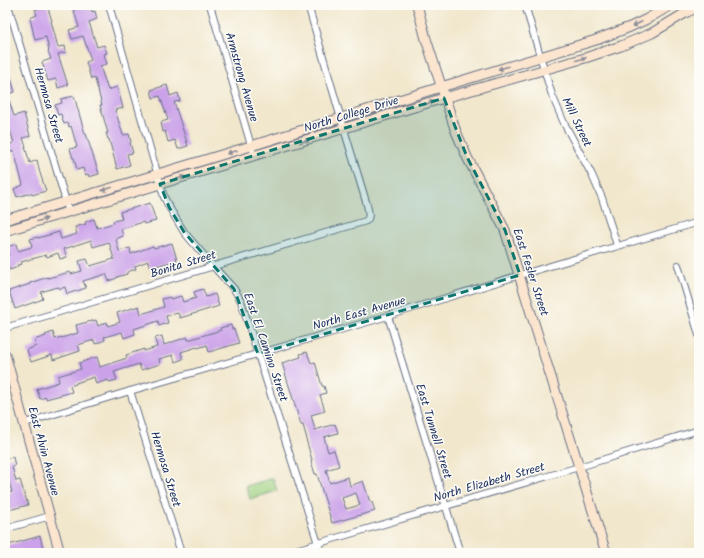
<svg xmlns="http://www.w3.org/2000/svg" width="704" height="558" viewBox="0 0 704 558" font-family="Kalam,sans-serif">
<rect width="100%" height="100%" fill="#fdfcf7"/>
<filter id="ink" filterUnits="userSpaceOnUse"><feTurbulence type="fractalNoise" baseFrequency=".025" numOctaves="2"/><feDisplacementMap in="SourceGraphic" scale="8" xChannelSelector="R" yChannelSelector="G"/><feConvolveMatrix kernelMatrix="1 2 1 2 8 2 1 2 1" color-interpolation-filters="sRGB"/></filter>
<filter id="wash" filterUnits="userSpaceOnUse"><feTurbulence type="fractalNoise" baseFrequency=".012" numOctaves="4" result="noise"/><feDisplacementMap in="SourceGraphic" scale="16" xChannelSelector="R" yChannelSelector="G"/><feGaussianBlur stdDeviation="0.9" result="paint"/><feColorMatrix in="noise" values="0 0 0 0 0 0 0 0 0 0 0 0 0 0 0 0 0 1.4 0 .05"/><feComposite in="paint" operator="in"/></filter>
<g filter="url(#wash)">
<rect width="100%" height="100%" fill="#f1e7cc"/>
<polygon fill="#a1d282" stroke="#5e8070" points="273,478 277,491 250,499 246,486"/>
<g id="blocks">
<g fill="#cba2e9" fill-rule="evenodd">
<polygon points="37,5 47,5 52,21 51,21 58,47 65,46 66,52 58,54 68,85 58,88 56,79 48,81 42,62 51,59 48,51 49,50 46,37 35,40 30,18 37,15 35,9 38,9"/>
<polygon points="72,5 90,5 92,12 95,11 97,19 89,22 97,47 104,45 107,53 104,54 107,64 100,66 108,90 117,87 120,97 123,108 115,110 123,135 129,134 131,142 130,143 133,153 127,154 130,165 117,169 109,139 108,139 106,133 108,133 100,105 102,105 95,79 93,78 91,79 86,62 91,60 83,36 72,39 69,30 79,27"/>
<polygon points="5,65 7,65 15,92 7,94 14,116 24,113 30,136 23,138 26,147 25,147 30,163 37,160 39,169 39,170 46,191 32,195 31,193 17,197 14,189 23,185 14,151 9,152 7,145 14,143 10,130 9,130 8,125 5,126"/>
<polygon points="167,85 170,96 178,93 180,101 174,102 188,146 178,149 175,140 168,142 165,131 163,132 161,122 168,120 160,96 153,98 151,90"/>
<polygon points="74,96 85,134 86,134 99,174 89,177 88,174 85,175 83,168 77,170 74,158 73,158 70,149 77,147 71,126 69,127 68,123 64,124 61,114 58,115 55,105 62,103 61,99"/>
<polygon points="150,203 156,221 144,224 143,222 121,229 123,236 116,239 119,251 130,248 131,254 153,246 154,248 172,243 177,260 150,268 148,261 135,266 136,269 127,272 127,274 117,277 117,278 109,281 106,274 83,281 86,288 67,294 65,287 60,289 59,287 54,288 41,292 43,299 15,309 9,291 30,284 30,283 48,277 48,278 70,272 71,274 82,271 79,261 87,259 90,266 114,259 109,242 93,247 91,240 64,249 67,257 60,259 58,253 47,257 46,255 21,262 22,264 17,265 18,267 10,270 9,268 5,269 5,256 9,255 7,247 16,244 18,251 32,247 30,239 38,237 38,238 59,232 61,239 77,234 75,227 86,224 85,222 94,219 97,228 114,223 113,221 122,219 120,212"/>
<polygon points="203,289 206,297 215,294 219,306 180,318 178,313 166,316 168,323 159,326 158,321 134,329 135,334 124,338 122,332 104,337 105,340 95,344 94,340 78,345 80,351 53,360 52,355 31,362 27,350 36,346 34,340 46,336 45,335 53,332 55,339 61,337 61,338 78,333 76,325 96,320 98,326 107,322 108,326 120,322 117,313 139,306 141,314 164,307 162,299 170,297 171,299 181,296 183,302 196,298 194,292"/>
<polygon points="231,325 232,329 234,329 239,343 209,352 207,345 198,348 197,347 181,352 183,359 175,362 173,355 159,359 160,364 141,370 139,364 114,372 117,380 109,382 108,380 96,384 94,377 76,383 76,384 70,386 72,392 46,399 46,397 40,399 37,389 59,382 58,376 81,369 79,363 97,357 100,367 127,358 126,355 144,349 144,351 157,347 155,338 162,336 164,345 187,337 188,340 221,330 220,328"/>
<path d="M307,352l4,11 4,-1 7,24h2l2,7 -6,2 5,16 -14,4 4,15 20,-6 3,9 -14,4 4,15 6,-2 5,16 -13,4 4,13 18,-6 2,9 13,-5 7,21h2l3,9 -43,12 -15,-49h-2l-4,-13 1,-1 -6,-21h1l-4,-14h-2l-19,-62 19,-6 -1,-3zM356,493l4,12 -14,4 -4,-11z"/>
<polygon points="13,457 15,466 12,467 16,481 20,480 28,505 5,511 5,494 12,492 8,479 5,480 5,459"/>
<polygon points="40,536 44,552 39,553 5,553 5,546"/>
</g>
</g>
</g>
<g filter="url(#ink)">
<use href="#blocks" fill-opacity="0" stroke="#666f84" stroke-width="1"/>
<g fill="none" stroke-linecap="round" stroke-linejoin="round">
<g stroke="#666f84" stroke-width="8">
<g id="street">
<polyline points="8,5 69,212"/>
<polyline points="109,5 164,197 169,207 184,232 213,266 234,289 241,301 321,553"/>
<polyline points="210,5 252,149"/>
<polyline points="525,5 544,69 552,95 564,123 592,175 602,198 617,245"/>
<polyline points="678,265 699,335"/>
<polyline points="388,316 460,553"/>
<path d="M5,328l361,-107c5,-4 2,-11 1,-16l-23,-76 -36,-124"/>
<polyline points="130,391 181,553"/>
<polyline points="25,423 130,391 388,316 520,275 699,222"/>
<polyline points="5,529 50,516"/>
<polyline points="285,553 579,467 699,430"/>
</g>
</g>
<g stroke="#666f84" stroke-width="11">
<g id="secondary">
<polyline points="417,5 426,39 455,129 467,157 505,230 606,553"/>
<polyline points="5,220 251,146 441,87 596,40 630,27 647,19 671,5"/>
<polyline points="5,231 444,98 585,58 621,46 652,33 687,12 699,7"/>
<polyline points="5,354 60,553"/>
</g>
</g>
<use href="#street" stroke="#fff" stroke-width="6"/>
<use href="#secondary" stroke="#fbe5cf" stroke-width="9"/>
</g>
<defs><path id="oneway-solid" d="M-6-.8H1V-3.2L6.5 0L1 3.2V.8H-6Z"/></defs>
<g fill="#8b8a96">
<use href="#oneway-solid" transform="translate(637 24) rotate(155)"/>
<use href="#oneway-solid" transform="translate(581 59) rotate(-16)"/>
<use href="#oneway-solid" transform="translate(503 68) rotate(163)"/>
<use href="#oneway-solid" transform="translate(429 103) rotate(-17)"/>
<use href="#oneway-solid" transform="translate(305 141) rotate(-17)"/>
<use href="#oneway-solid" transform="translate(232 152) rotate(163)"/>
<use href="#oneway-solid" transform="translate(180 178) rotate(-17)"/>
<use href="#oneway-solid" transform="translate(107 189) rotate(163)"/>
<use href="#oneway-solid" transform="translate(42 220) rotate(-17)"/>
</g>
</g>
<path fill="#0f766e" fill-opacity="0.2" stroke="#0f766e" stroke-width="3" stroke-dasharray="8 5" stroke-linejoin="round" d="M444,98l23,59 38,73 15,45 -262,79 -24,-65 -50,-57 -15,-25 -9,-23z"/>
<g text-anchor="middle" stroke-width="3" stroke-linejoin="round" paint-order="stroke">
<g font-size="12" fill="#1b2f5e" stroke="#fdfcf7">
<text transform="translate(242 77) rotate(74)" y="4">Armstrong Avenue</text>
<text transform="translate(49 105) rotate(74)" y="4">Hermosa Street</text>
<text transform="translate(351 114) rotate(-17)" y="4">North College Drive</text>
<text transform="translate(577 122) rotate(64)" y="4">Mill Street</text>
<text transform="translate(183 264) rotate(-17)" y="4">Bonita Street</text>
<text transform="translate(531 272) rotate(72)" y="4">East Fesler Street</text>
<text transform="translate(359 313) rotate(-16)" y="4">North East Avenue</text>
<text transform="translate(266 347) rotate(71)" y="4">East El Camino Street</text>
<text transform="translate(434 431) rotate(73)" y="4">East Tunnell Street</text>
<text transform="translate(44 451) rotate(75)" y="4">East Alvin Avenue</text>
<text transform="translate(166 469) rotate(73)" y="4">Hermosa Street</text>
<text transform="translate(489 482) rotate(-16)" y="4">North Elizabeth Street</text>
</g>
</g>
<rect width="704" height="558" fill="none" stroke="#fdfcf7" stroke-width="20"/>
</svg>
